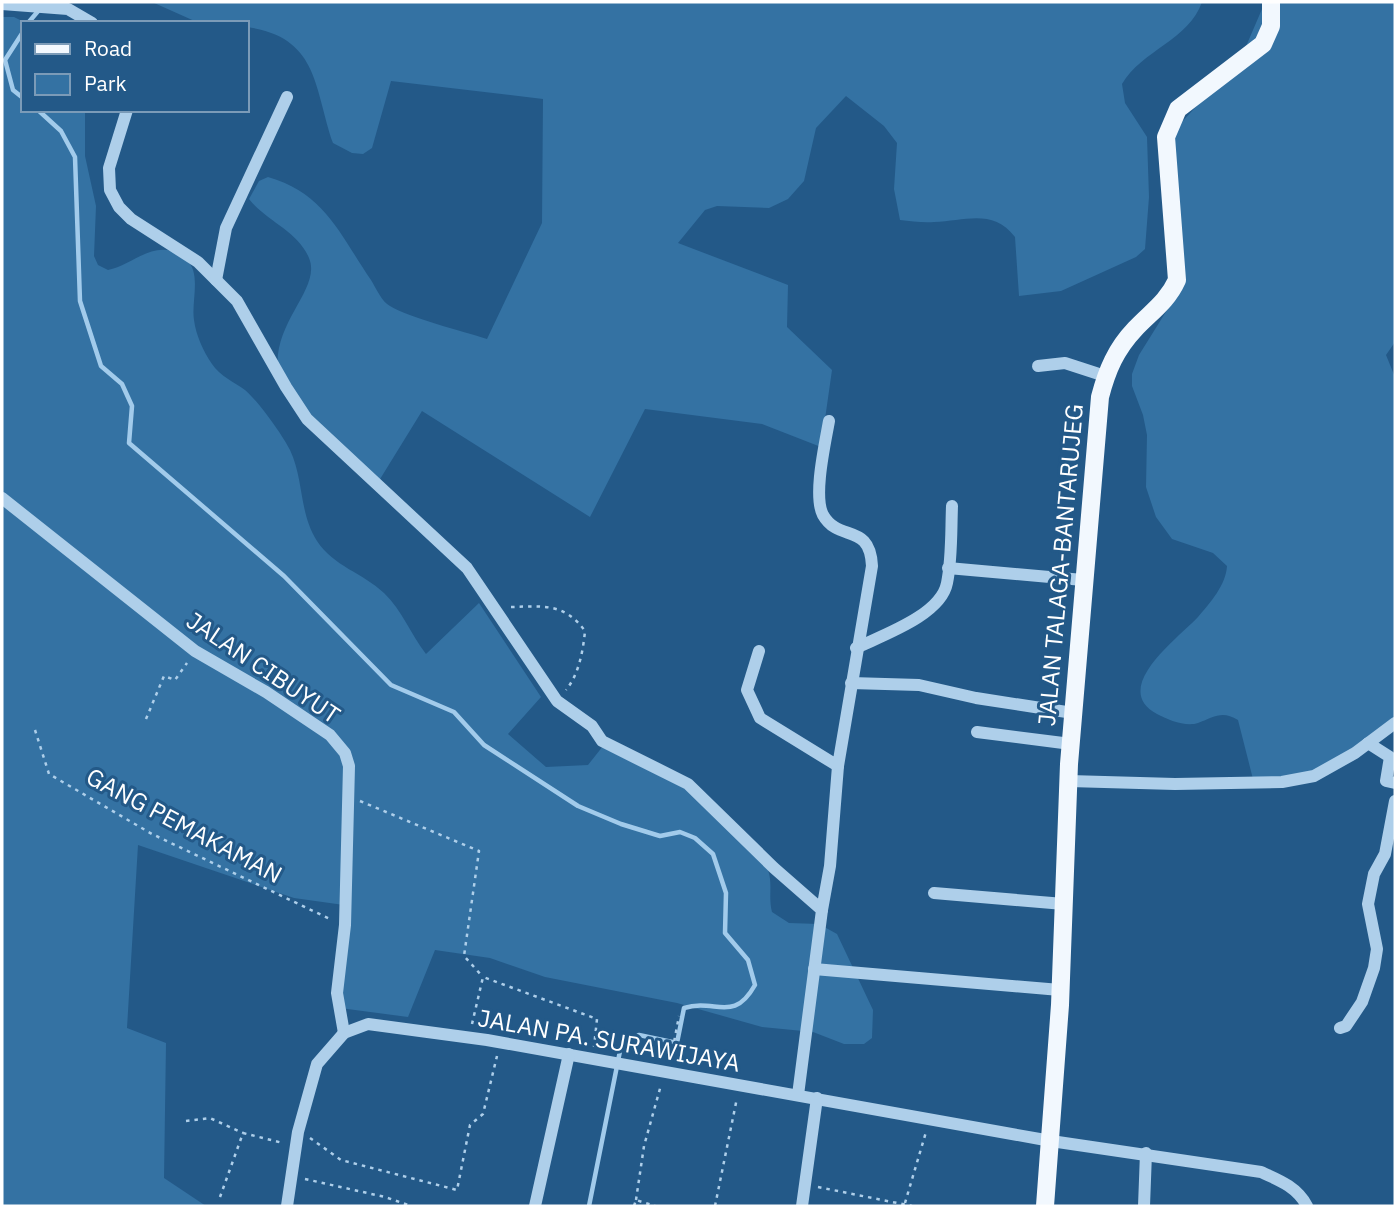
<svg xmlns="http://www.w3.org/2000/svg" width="1397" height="1208" viewBox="0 0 1397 1208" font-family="'IBM Plex Sans',sans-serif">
<rect width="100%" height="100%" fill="#235988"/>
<g fill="#3472a3">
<path d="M152,2h1050c-13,38 -60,48 -80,82l3,19 22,34 2,60 -4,52 -9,8 -75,34 -42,5 -4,-59c-22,-29 -50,-16 -81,-15 -11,1 -23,-1 -34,-2l-6,-31 3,-46 -13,-17 -38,-30 -30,32 -12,53 -16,18 -19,9 -52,-2 -12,4 -27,33 110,42 -1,42 45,43 -11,77 -59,-23 -117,-15 -55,108 -168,-106 -45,73c-14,-15 -92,-89 -96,-101 -18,-55 42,-92 28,-125 -11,-27 -43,-37 -60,-59l10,-18 9,-4c57,16 72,58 103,103 5,8 11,22 19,26 19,12 73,25 97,33l55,-116 1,-124 -152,-18 -19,67 -9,6 -11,-1 -19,-10c-19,-55 -14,-106 -86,-116v-4h-48z"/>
<path d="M1265,2h130v340l-9,13 9,22v346l-94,57 -47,3 -16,-63c-16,-10 -24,-3 -40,3 -12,4 -30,-3 -41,-9 -49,-26 25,-79 41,-97 12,-14 28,-32 29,-51l-14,-13 -41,-14 -16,-22 -10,-30 1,-52 -4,-20 -11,-29v-12l7,-19 38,-61 -8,-142 11,-28 61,-66z"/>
<path d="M2,17h12l12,6h-3v87h62v46l11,50 -2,50 4,9 10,5c26,-5 49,-35 78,-11 16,14 5,42 8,61 2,15 9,31 18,44 8,12 22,18 33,26 13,11 37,44 45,60 14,30 9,63 27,91 16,25 46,32 67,52 18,17 27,42 42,61l53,-51 62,94 -33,37 38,33 42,-2 19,-24 76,41 85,88c5,14 0,27 4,42l17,11 30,1 18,10 36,76 -1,28 -8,6h-20l-31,-12 -51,-5 -85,-24 -132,-26 -55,-19 -55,-8 -27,67 -68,-9 11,-102 -57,-8 -156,-53 -11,183 39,15 -2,135 42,28h-204z"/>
</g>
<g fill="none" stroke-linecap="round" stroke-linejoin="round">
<g stroke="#a2cbeb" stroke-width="4.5">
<polyline points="28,23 39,10"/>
<polyline points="23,32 5,60 13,90 23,98"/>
<path d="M38,110l23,21 14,26 5,144 21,65 21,18 10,22 -3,37 155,133 107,109 63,27 30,33 94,61 43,18 39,12 20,-4 15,6 18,16 13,39 -1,40 23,27 7,25c-22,39 -39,13 -71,23l-7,35 -38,-8 -18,11 -32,160"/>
</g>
<g stroke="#aecfea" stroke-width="2.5" stroke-dasharray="3.5 5" stroke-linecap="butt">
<path d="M511,607c32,-1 54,-4 74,24 -2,20 -6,43 -19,59"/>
<polyline points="146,719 164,676 175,680 187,663"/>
<polyline points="35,730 49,774 152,834 332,920"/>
<polyline points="360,801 479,851 464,956 483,977"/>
<polyline points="472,1024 483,977 597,1019 594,1047"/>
<polyline points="671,1058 679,1016"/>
<polyline points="186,1121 210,1118 243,1133"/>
<polyline points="310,1138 341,1160 457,1190 470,1125 483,1114 497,1056"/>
<polyline points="305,1179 385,1197 411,1206"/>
<polyline points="818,1187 912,1206"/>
<polyline points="220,1197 243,1133 283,1143"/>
<polyline points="636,1200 644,1146 661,1085"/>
<polyline points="905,1203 926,1132"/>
<polyline points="634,1206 636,1200 655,1206"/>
<polyline points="715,1206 737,1098"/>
</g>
<g stroke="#aecfea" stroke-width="12">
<polyline points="2,4 68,9 92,23"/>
<polyline points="127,110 109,168 110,190 119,207 131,219 198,262 237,301 286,387 307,419 467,568 557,701 592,726 602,741 688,784 774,868 822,910 798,1095"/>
<polyline points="216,280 226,228 287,97"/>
<polyline points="1038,366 1065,363 1105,376"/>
<polyline points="2,498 195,651 266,692 330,735 345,753 349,766 345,925 337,993 344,1033"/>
<polyline points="948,568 1083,580"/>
<path d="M856,648c27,-13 85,-33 91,-65 5,-24 4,-52 5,-77"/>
<path d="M759,651l-12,39 13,28 78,48 34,-200c-2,-44 -33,-23 -49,-51 -10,-19 2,-71 6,-94"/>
<polyline points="851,683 919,685 976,698 1073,713"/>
<polyline points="977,732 1071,744"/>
<polyline points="1368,743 1390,757 1386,781 1395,783"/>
<polyline points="1069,781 1175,784 1282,782 1314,776 1355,753 1395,723"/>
<polyline points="934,893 1064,904"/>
<polyline points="822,910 830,866 838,766"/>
<polyline points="814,969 1060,990"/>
<polyline points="1340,1028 1346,1026 1362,1002 1374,968 1377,949 1368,904 1374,874 1385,854 1395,801"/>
<path d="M287,1206l11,-74 19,-68 27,-31 24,-9 119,16 564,101 210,31c18,8 36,15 46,34"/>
<polyline points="535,1206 569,1054"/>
<polyline points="802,1206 817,1098"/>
<polyline points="1144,1206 1146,1153"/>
</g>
<path stroke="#f2f8fe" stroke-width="18" d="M1045,1206l15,-201 9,-241 31,-367c7,-27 16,-48 35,-68 16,-17 32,-27 42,-49l-11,-143 12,-28 85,-65 8,-18v-24"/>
</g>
<g text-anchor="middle" stroke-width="6" stroke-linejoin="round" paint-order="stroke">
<g font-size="24" fill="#fff" stroke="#235988">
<text transform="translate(1061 565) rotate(-85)" y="8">JALAN TALAGA-BANTARUJEG</text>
<text transform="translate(263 668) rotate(34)" y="8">JALAN CIBUYUT</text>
<text transform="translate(184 826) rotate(28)" y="8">GANG PEMAKAMAN</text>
<text transform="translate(609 1041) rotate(10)" y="8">JALAN PA. SURAWIJAYA</text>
</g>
</g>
<rect width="1397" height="1208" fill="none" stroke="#ffffff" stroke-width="7"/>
<rect x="21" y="21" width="228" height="91" fill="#235988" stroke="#7b9bb8" stroke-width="2"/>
<rect x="35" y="44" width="35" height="10" fill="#f2f8fe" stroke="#7b9bb8" stroke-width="2"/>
<text x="84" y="56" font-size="21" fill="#ffffff">Road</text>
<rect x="35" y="74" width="35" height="21" fill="#3472a3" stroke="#7b9bb8" stroke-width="2"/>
<text x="84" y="91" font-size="21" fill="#ffffff">Park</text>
</svg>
